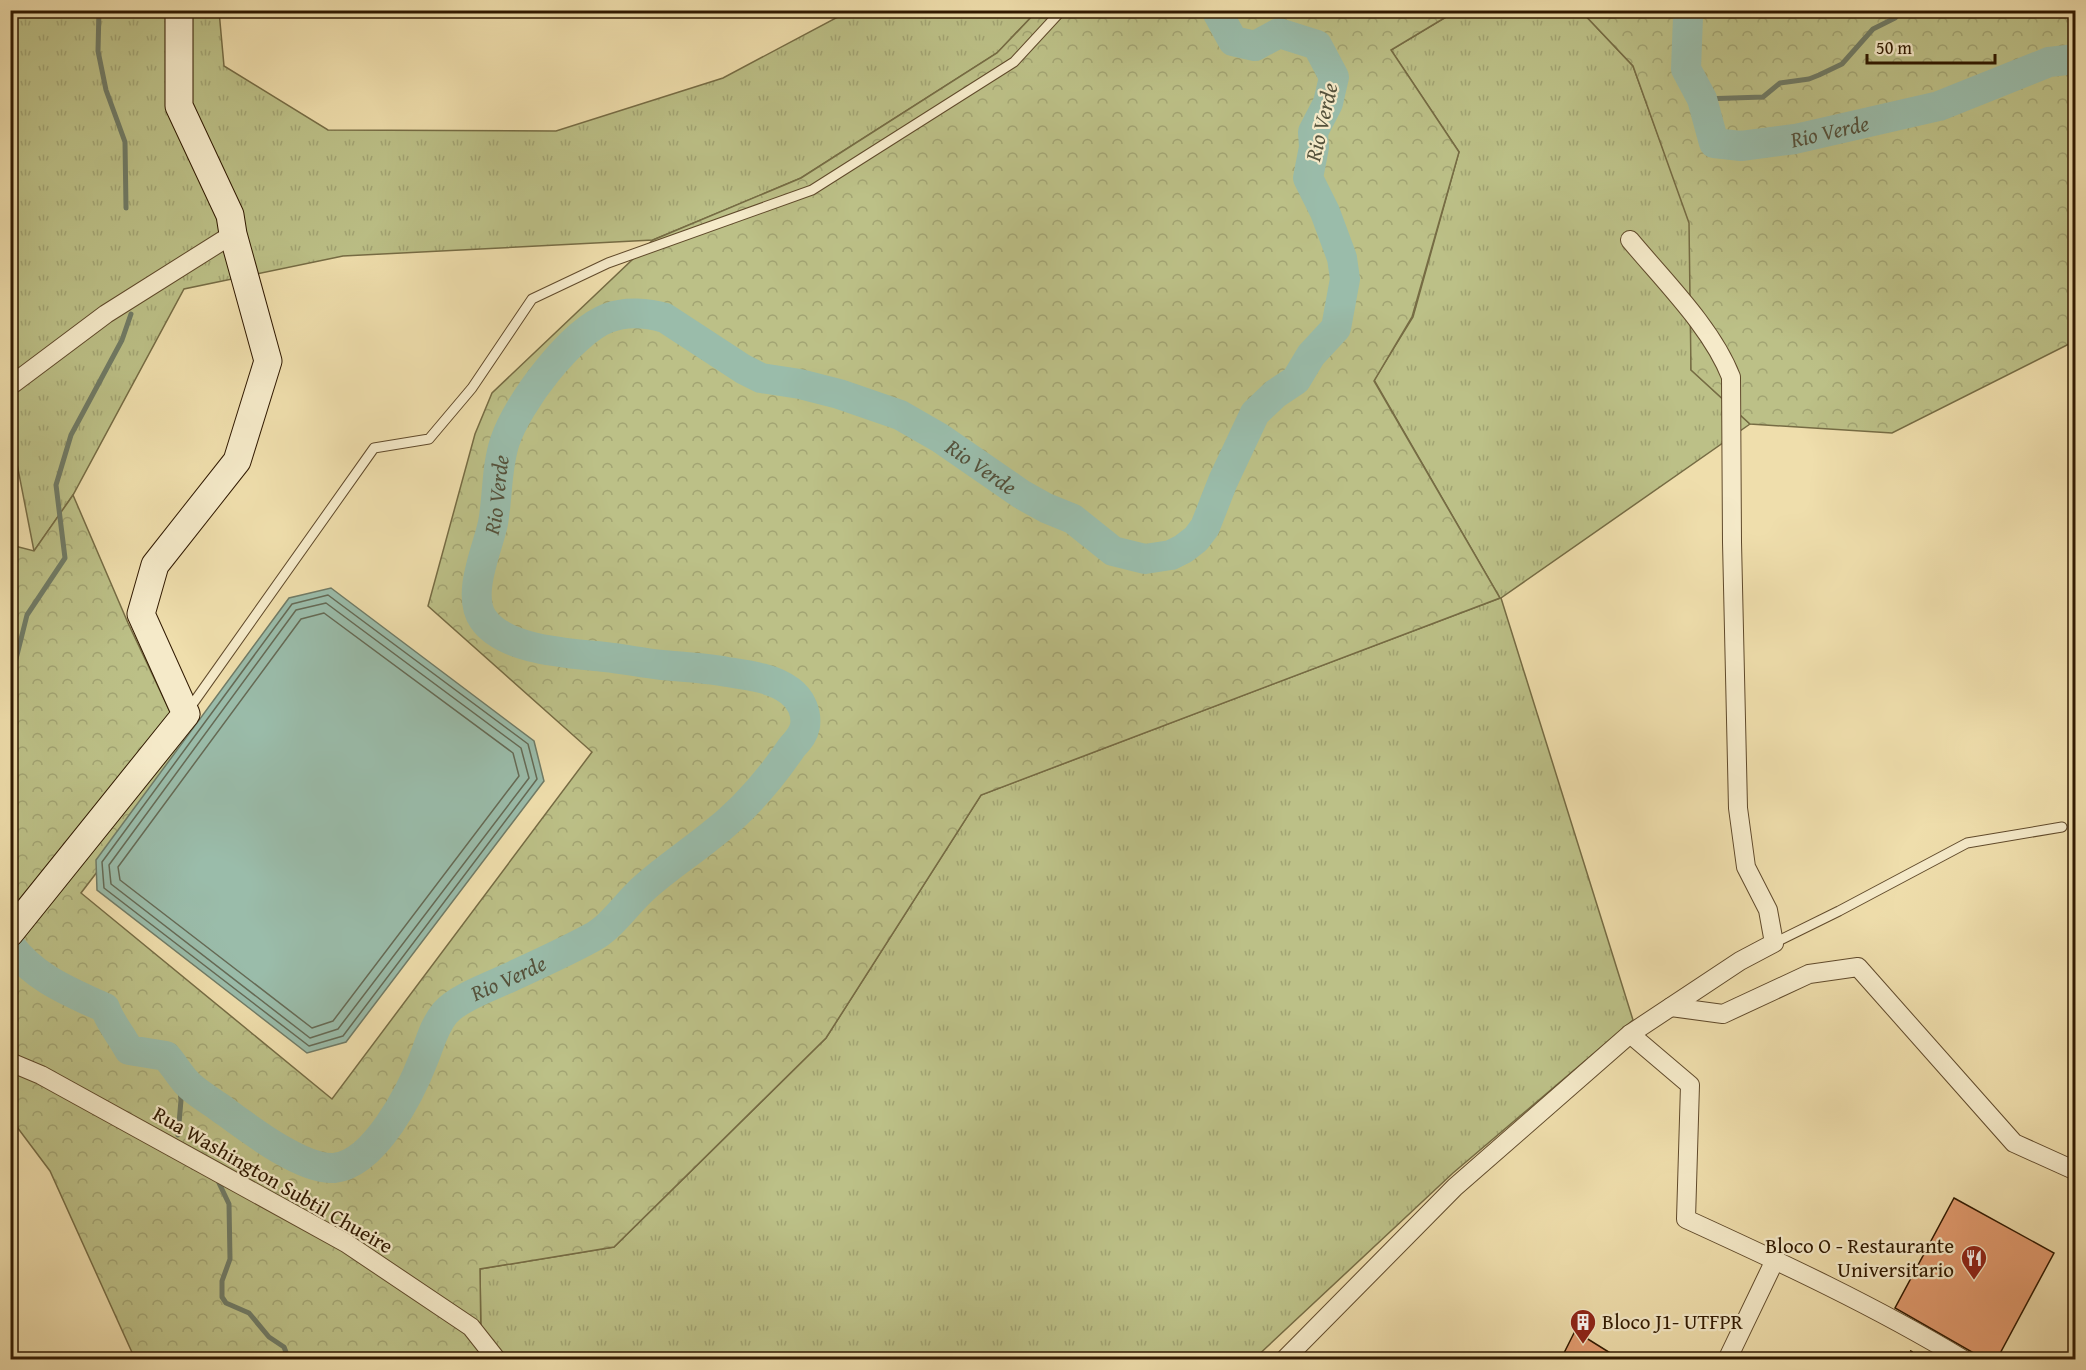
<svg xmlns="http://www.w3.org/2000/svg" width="2086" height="1370" viewBox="0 0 2086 1370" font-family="'Gentium Book Plus',serif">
<defs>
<pattern id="grass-tufts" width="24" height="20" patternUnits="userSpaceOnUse" patternTransform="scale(1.5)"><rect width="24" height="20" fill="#bcc087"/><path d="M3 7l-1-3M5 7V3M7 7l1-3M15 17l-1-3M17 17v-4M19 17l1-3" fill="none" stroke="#a2a473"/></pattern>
<pattern id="forest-crowns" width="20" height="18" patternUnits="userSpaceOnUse" patternTransform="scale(1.5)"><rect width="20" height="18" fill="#bcc087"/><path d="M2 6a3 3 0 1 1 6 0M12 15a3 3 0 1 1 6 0" fill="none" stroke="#a2a473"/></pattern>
</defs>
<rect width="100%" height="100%" fill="#efdeac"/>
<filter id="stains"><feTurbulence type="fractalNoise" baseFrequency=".00333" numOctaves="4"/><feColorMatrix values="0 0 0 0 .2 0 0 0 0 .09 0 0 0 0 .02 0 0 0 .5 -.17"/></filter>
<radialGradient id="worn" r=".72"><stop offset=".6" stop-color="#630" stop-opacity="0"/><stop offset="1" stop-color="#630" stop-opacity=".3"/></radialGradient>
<g fill="url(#grass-tufts)" stroke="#766c44" stroke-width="1.5">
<polygon points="10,11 219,11 224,66 328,130 556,131 723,78 849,11 1037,11 997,53 801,178 653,240 343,256 184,289 73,495 34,551 10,428"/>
<polygon points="1456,11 1581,11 1633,66 1690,223 1691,370 1750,424 1501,598 1633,1020 1453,1173 1254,1359 497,1359 481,1339 480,1269 614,1247 826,1038 981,795 1500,598 1374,380 1413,317 1459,152 1391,50"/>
</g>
<g fill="url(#forest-crowns)" stroke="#766c44" stroke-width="1.5">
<polygon points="1037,11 1456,11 1391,50 1459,152 1412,317 1374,381 1500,598 981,795 826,1038 614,1247 480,1269 481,1339 478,1359 135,1359 50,1171 11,1119 11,545 34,551 73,495 128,623 189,752 81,893 332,1099 592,752 428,606 475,434 492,393 653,240 801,178 997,53"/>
<polygon points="1581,11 2075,11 2075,341 1892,433 1750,424 1691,370 1689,223 1633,66"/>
</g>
<polygon fill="#9abcaa" stroke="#707b66" stroke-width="1.5" points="331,588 534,741 544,781 346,1042 307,1053 97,890 96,860 289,598"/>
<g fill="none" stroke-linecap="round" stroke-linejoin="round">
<g stroke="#656a55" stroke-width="1.5">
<polygon points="328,595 528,744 537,779 343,1036 309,1046 104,888 102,862 292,604"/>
<polygon points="326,603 521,748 529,778 338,1029 310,1038 111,884 109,865 296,610"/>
<polygon points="324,613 513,753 519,776 333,1021 312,1028 120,880 118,867 301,619"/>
</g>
<g stroke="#707b66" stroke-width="5">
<polyline points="99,10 98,51 106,90 125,142 126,208"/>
<polyline points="1702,99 1763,97 1780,83 1809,79 1819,75 1842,64 1873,29 1895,18 1902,10"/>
<polyline points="10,670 14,667 27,615 65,558 56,485 71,435 122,340 131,314"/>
<polyline points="178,1071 181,1100 178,1135"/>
<polyline points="219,1183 229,1204 230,1259 222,1281 222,1297 226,1303 249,1313 269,1337 284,1347 289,1360"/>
</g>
<g stroke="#9abcaa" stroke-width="30">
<path id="s1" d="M1686,10l2,7 -2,52 16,30 12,44 27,3 54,-7 144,-33 110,-44 27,-3"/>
<path id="s2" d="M10,945c24,33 60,47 95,63 6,16 16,27 24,42l37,6c7,8 13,18 20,26 9,10 22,17 33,25 26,19 82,63 115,61 41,-4 77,-76 90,-110 6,-15 10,-32 21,-45 13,-16 52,-29 72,-39 24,-11 50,-23 74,-36 21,-11 35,-34 53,-50 21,-19 44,-34 65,-51 33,-25 60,-56 83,-90 6,-7 11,-11 13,-21 2,-13 -4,-27 -15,-35 -17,-13 -43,-16 -63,-19 -22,-4 -43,-5 -65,-7 -19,-2 -38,-6 -57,-8 -35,-4 -100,-6 -122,-38 -17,-25 5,-71 10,-96 5,-27 3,-55 12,-82 12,-37 66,-109 103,-123 18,-7 40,-5 57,0l78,51 18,9 39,6 39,10 61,21 40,23 81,56 25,14 27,11 40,32 32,8 26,-4 12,-6 13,-10 9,-12 18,-46 32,-68 20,-19 21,-14 15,-25 25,-27 9,-49 -3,-21 -17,-46 -17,-34 6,-31 -1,-15 15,-29 6,-26 -17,-32 -38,-12 -24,13 -22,-5 -17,-31"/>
</g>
</g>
<g fill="#e29b6f" stroke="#301900" stroke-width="1.5">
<polygon points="1954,1198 2054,1253 1997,1359 1984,1359 1895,1308"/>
<polygon points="1575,1331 1620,1359 1561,1359"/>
</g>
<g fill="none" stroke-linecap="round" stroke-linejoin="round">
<g stroke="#604a2b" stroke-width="11">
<g id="lane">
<polyline points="189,709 374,448 429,439 472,388 532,299 608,263 812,190 1014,62 1062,10"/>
<polyline points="1774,943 1839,911 1967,843 2062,827"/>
</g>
</g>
<g stroke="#604a2b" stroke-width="20">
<g id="street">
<polyline points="10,386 106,314 233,234"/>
<polyline points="1671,1007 1723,1014 1809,974 1858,967 2014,1143 2076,1171"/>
<path d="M1630,1034l60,51 -4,134c94,43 189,87 278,141"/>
<polyline points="10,1062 41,1075 346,1243 471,1327 497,1360"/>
<path d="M1284,1360l171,-173 175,-153 110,-73 34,-18 -6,-33 -22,-43 -8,-59 -6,-266 -1,-165c-19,-49 -66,-95 -101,-137"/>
<polyline points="1727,1360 1775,1260"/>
</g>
</g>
<g stroke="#301900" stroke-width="29">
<polyline id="secondary" points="10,933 186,714 141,614 155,565 237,461 268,361 233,234 230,215 179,106 179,10"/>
</g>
<polyline stroke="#301900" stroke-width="3" stroke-dasharray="1.5 3" stroke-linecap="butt" points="1907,1360 1913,1348"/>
<use href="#lane" stroke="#f5eac9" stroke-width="9"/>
<use href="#street" stroke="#f5eac9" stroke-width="18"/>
<use href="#secondary" stroke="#f5eac9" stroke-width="27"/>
</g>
<defs>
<g id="restaurant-pin" transform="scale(1.35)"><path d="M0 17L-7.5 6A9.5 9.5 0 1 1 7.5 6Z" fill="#8f2418" stroke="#f5eac9"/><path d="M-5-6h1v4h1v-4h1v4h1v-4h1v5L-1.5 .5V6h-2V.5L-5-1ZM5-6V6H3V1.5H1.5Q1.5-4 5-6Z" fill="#fff"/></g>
<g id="building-pin" transform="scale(1.35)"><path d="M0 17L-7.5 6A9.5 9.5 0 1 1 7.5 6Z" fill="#8f2418" stroke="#f5eac9"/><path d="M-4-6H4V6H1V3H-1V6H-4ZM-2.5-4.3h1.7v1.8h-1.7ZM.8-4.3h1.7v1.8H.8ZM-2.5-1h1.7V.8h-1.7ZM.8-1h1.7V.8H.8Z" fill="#fff"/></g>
</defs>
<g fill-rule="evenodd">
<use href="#restaurant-pin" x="1974" y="1258"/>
<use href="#building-pin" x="1583" y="1322"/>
</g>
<g text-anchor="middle" stroke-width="4.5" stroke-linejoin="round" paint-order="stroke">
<g font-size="21" fill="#301900" stroke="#f5eac9">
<text transform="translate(273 1180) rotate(30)" y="7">Rua Washington Subtil Chueire</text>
</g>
<g font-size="21" fill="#301900" stroke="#f5eac9" text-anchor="end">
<text x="1954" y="1253">Bloco O - Restaurante<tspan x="1954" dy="24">Universitario</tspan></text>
<text x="1602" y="1329" text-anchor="start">Bloco J1- UTFPR</text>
</g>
<g font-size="22" font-style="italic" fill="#55523c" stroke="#f5eac9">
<text transform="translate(1321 122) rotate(-77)" y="8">Rio Verde</text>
<text dy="8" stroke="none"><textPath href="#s1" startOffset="256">Rio Verde</textPath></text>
<text dy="8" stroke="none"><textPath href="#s2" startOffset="2192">Rio Verde</textPath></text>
<text dy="8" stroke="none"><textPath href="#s2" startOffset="1562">Rio Verde</textPath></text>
<text dy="8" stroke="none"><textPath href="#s2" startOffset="678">Rio Verde</textPath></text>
</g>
</g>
<rect width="2086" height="1370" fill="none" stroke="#efdeac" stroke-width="36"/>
<rect x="12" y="12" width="2062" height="1346" fill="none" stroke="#301900" stroke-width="3"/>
<rect x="18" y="18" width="2050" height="1334" fill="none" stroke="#301900" stroke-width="1.5"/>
<path d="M1867 54v9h128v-9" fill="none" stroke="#301900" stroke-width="3"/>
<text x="1876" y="54" font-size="18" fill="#301900" stroke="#f5eac9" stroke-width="4.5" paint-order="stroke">50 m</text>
<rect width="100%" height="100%" filter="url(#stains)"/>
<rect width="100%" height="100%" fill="url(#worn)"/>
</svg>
